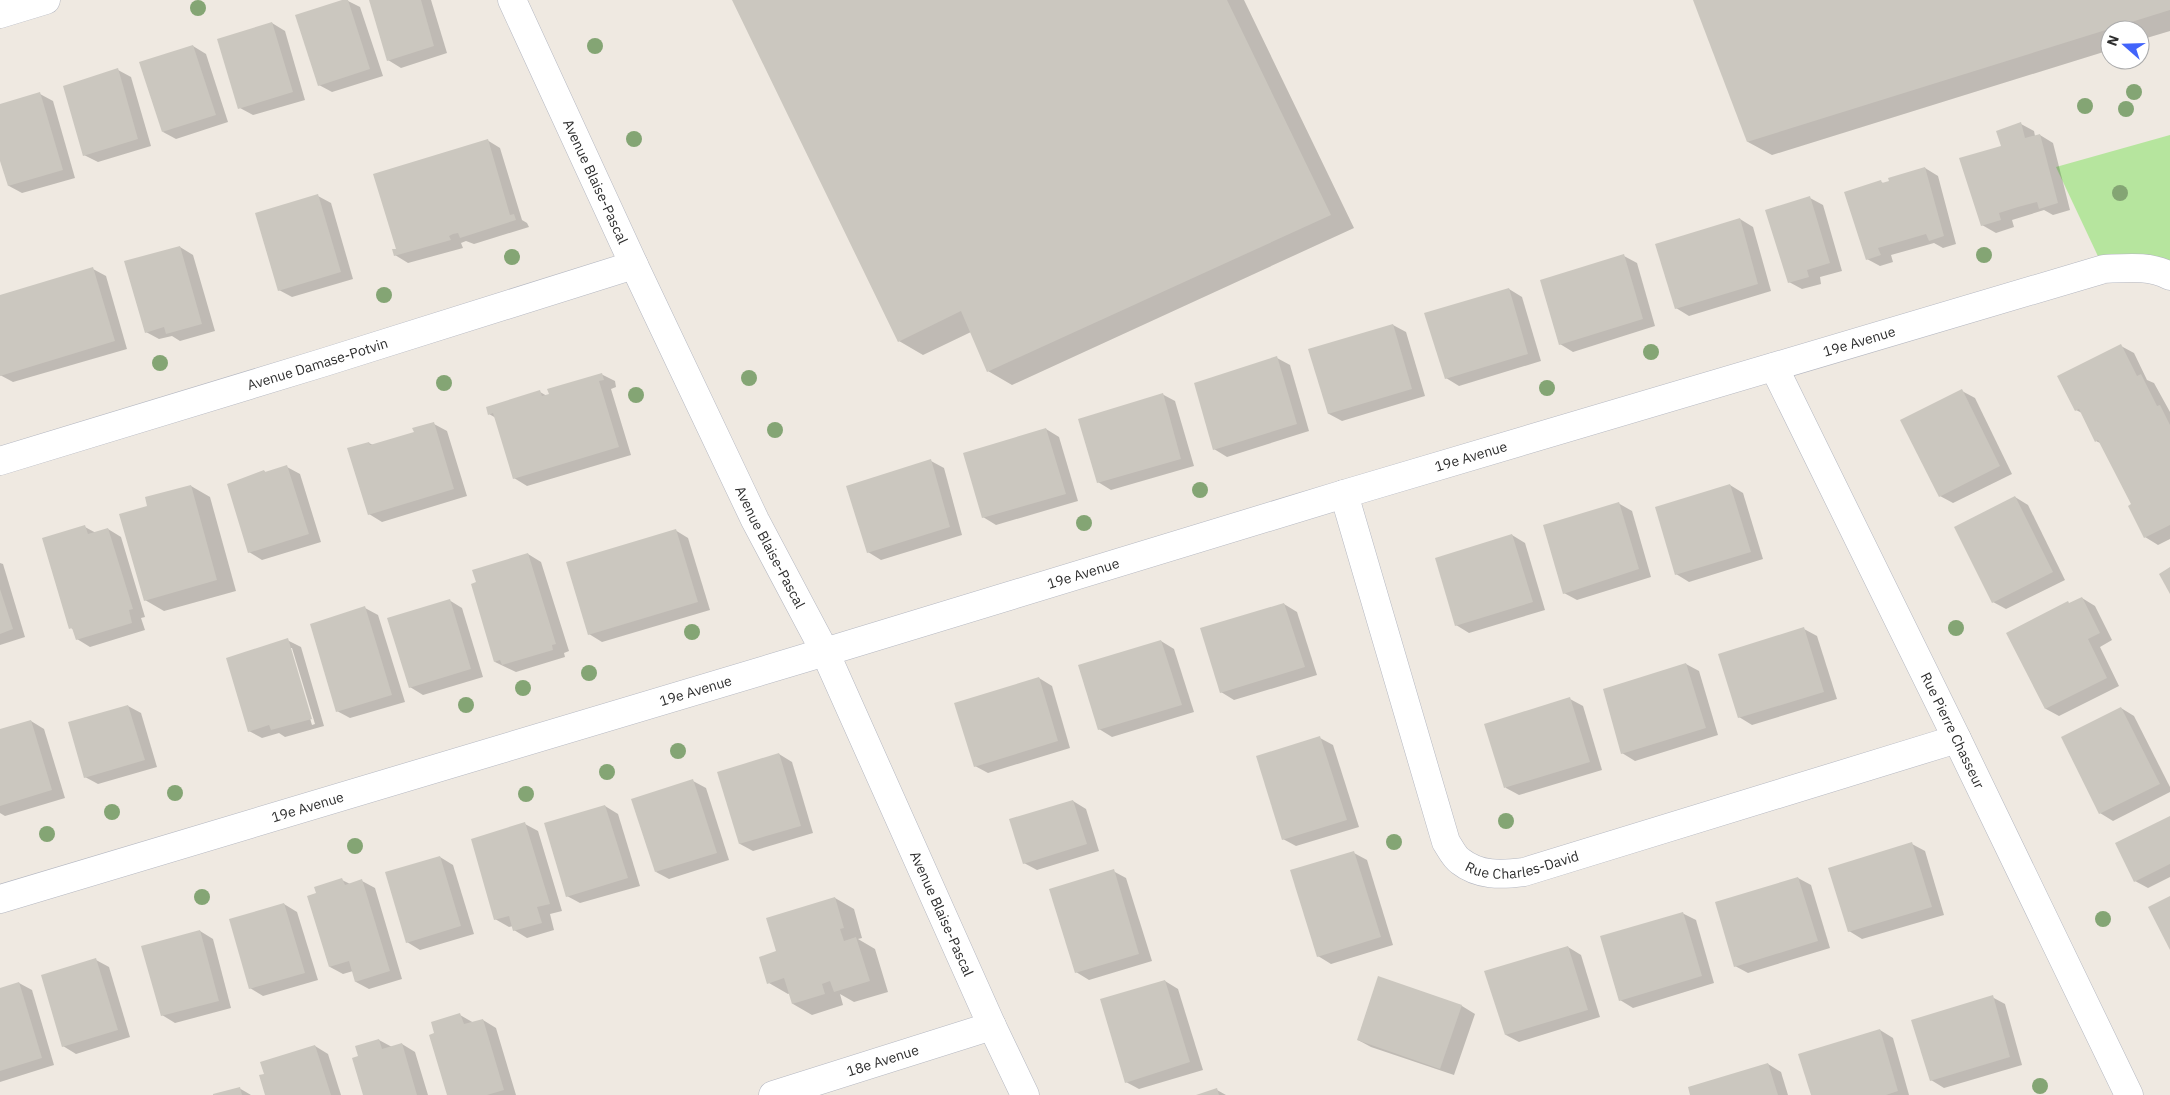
<svg xmlns="http://www.w3.org/2000/svg" width="2170" height="1095" viewBox="0 0 2170 1095" font-family="'IBM Plex Sans',sans-serif">
<rect width="100%" height="100%" fill="#efe9e1"/>
<polygon fill="#b6e59e" points="2170,135 2170,276 2104,269 2056,167"/>
<g fill="#0003" fill-rule="evenodd">
<polygon points="346,0 360,7 383,76 332,92 319,85"/>
<polygon points="370,0 431,0 447,53 401,68 388,60"/>
<polygon points="734,0 1244,0 1354,228 1012,385 988,371 971,332 923,355 899,341"/>
<polygon points="1694,0 2170,0 2170,31 2140,40 2140,30 2110,30 2110,50 1772,155 1748,142"/>
<polygon points="272,23 285,31 305,100 253,115 240,108"/>
<polygon points="193,46 206,54 228,122 176,139 163,132"/>
<polygon points="118,70 131,77 151,146 98,162 84,155"/>
<polygon points="40,94 53,101 75,178 22,193 9,186 0,156 0,105"/>
<polygon points="2021,124 2034,131 2035,136 2040,135 2053,143 2070,210 2053,215 2044,210 2012,220 2014,227 1996,233 1982,225 2002,146"/>
<polygon points="487,140 500,148 522,220 527,223 529,227 474,244 466,241 461,243 463,248 408,263 395,255"/>
<polygon points="1925,168 1938,176 1956,244 1943,248 1934,243 1891,255 1893,262 1880,266 1867,259 1881,182 1885,184"/>
<polygon points="318,196 331,203 353,279 292,297 279,290"/>
<polygon points="1810,198 1823,205 1842,271 1820,277 1821,284 1802,289 1789,282"/>
<polygon points="1740,219 1753,227 1771,291 1689,316 1676,308"/>
<polygon points="180,247 193,255 215,331 180,341 172,336 159,339 146,332"/>
<polygon points="1624,256 1637,263 1655,326 1573,352 1560,344"/>
<polygon points="93,269 106,276 127,349 13,382 0,375 0,296"/>
<polygon points="1509,289 1522,297 1541,361 1459,386 1446,378"/>
<polygon points="1393,325 1406,332 1425,396 1342,421 1329,414 1310,350"/>
<polygon points="2121,346 2134,353 2147,380 2154,383 2170,412 2170,539 2158,545 2145,537 2132,504 2102,444 2096,441 2084,414 2076,410"/>
<polygon points="1277,358 1290,365 1309,431 1227,457 1214,449"/>
<polygon points="601,374 615,381 616,387 611,389 631,455 527,486 514,478 496,418 489,414 540,392 547,396"/>
<polygon points="1962,391 1975,398 2012,474 1953,503 1940,496"/>
<polygon points="1162,394 1175,401 1194,466 1111,490 1098,482"/>
<polygon points="434,424 447,431 467,496 382,522 369,514 369,443 373,445 416,433"/>
<polygon points="1046,429 1059,437 1078,501 996,525 983,517"/>
<polygon points="931,461 944,468 962,535 881,560 868,552"/>
<polygon points="287,467 300,474 321,542 262,560 249,552 264,471 267,473"/>
<polygon points="1730,485 1743,493 1763,559 1689,582 1676,574"/>
<polygon points="191,486 210,497 236,591 164,611 145,600 149,507"/>
<polygon points="2015,497 2028,505 2065,580 2006,609 1993,602"/>
<polygon points="1618,503 1632,511 1651,577 1577,600 1564,593"/>
<polygon points="85,527 96,533 108,529 121,537 145,617 141,618 145,630 90,647 77,639 74,630 71,628"/>
<polygon points="675,530 688,538 710,610 602,642 589,634"/>
<polygon points="1512,535 1525,543 1545,610 1469,633 1456,625"/>
<polygon points="528,554 541,562 569,651 564,653 565,657 516,672 495,662"/>
<polygon points="0,563 3,564 25,637 0,645"/>
<polygon points="2082,598 2095,606 2112,640 2100,647 2119,686 2059,716 2046,709 2008,633"/>
<polygon points="449,600 462,608 483,677 423,695 410,687"/>
<polygon points="1284,604 1297,612 1317,675 1234,700 1221,692"/>
<polygon points="365,608 378,615 405,702 350,718 337,711"/>
<polygon points="1804,629 1817,636 1837,699 1752,725 1739,717"/>
<path d="M287,640l14,7 23,79 -39,11 -6,-4 -17,5 -13,-7zM289,648h3l23,76 -3,1z"/>
<polygon points="1161,641 1174,649 1194,712 1112,737 1099,729"/>
<polygon points="1686,664 1699,671 1718,735 1635,761 1622,753"/>
<polygon points="1039,678 1052,686 1070,748 988,773 975,766"/>
<polygon points="1570,699 1583,706 1602,770 1519,795 1506,788 1486,725"/>
<polygon points="128,706 141,713 157,767 98,784 85,777"/>
<polygon points="2121,708 2134,716 2170,787 2170,792 2113,821 2100,813"/>
<polygon points="31,721 44,729 65,798 5,816 0,813 0,731"/>
<polygon points="1320,738 1333,745 1359,827 1296,846 1283,839"/>
<polygon points="779,754 792,762 813,833 753,851 740,844 719,773"/>
<polygon points="693,781 706,788 729,860 669,879 656,872"/>
<polygon points="1073,801 1086,809 1099,851 1037,870 1024,863"/>
<polygon points="605,806 618,814 640,886 580,903 567,896"/>
<polygon points="2170,817 2170,877 2148,888 2135,881"/>
<polygon points="525,824 538,831 562,911 550,914 554,930 527,938 514,930 513,926 509,927 495,919"/>
<polygon points="1912,844 1925,851 1944,915 1862,939 1849,931"/>
<polygon points="1354,853 1367,860 1393,945 1331,964 1318,956"/>
<polygon points="440,857 453,865 474,934 420,950 407,942"/>
<polygon points="1113,871 1126,878 1152,961 1089,980 1076,972"/>
<polygon points="1798,878 1811,885 1830,948 1748,973 1735,966"/>
<polygon points="342,880 350,884 362,881 375,888 402,979 369,989 356,982 353,971 343,974 330,967"/>
<polygon points="835,898 854,909 862,938 858,939 875,949 888,992 854,1002 840,994 843,1005 812,1015 793,1004 790,993 788,994 769,983 778,952"/>
<polygon points="284,904 297,912 318,980 263,996 250,988"/>
<polygon points="1682,913 1696,920 1714,983 1633,1008 1620,1000"/>
<polygon points="200,931 213,939 231,1008 175,1023 162,1015"/>
<polygon points="1568,947 1581,955 1600,1017 1519,1042 1506,1035 1486,972"/>
<polygon points="96,960 109,967 130,1037 76,1054 63,1046"/>
<polygon points="1379,978 1462,1006 1475,1014 1454,1075 1371,1047 1358,1040"/>
<polygon points="1165,981 1178,989 1203,1070 1139,1089 1126,1082"/>
<polygon points="19,983 32,990 54,1065 0,1082 0,989"/>
<polygon points="1992,997 2005,1004 2022,1065 1944,1088 1931,1080"/>
<polygon points="460,1015 474,1023 483,1020 496,1028 516,1095 449,1095 435,1034"/>
<polygon points="1880,1030 1893,1038 1909,1095 1812,1095"/>
<polygon points="379,1040 392,1047 402,1044 415,1052 428,1095 364,1095 359,1057"/>
<polygon points="315,1046 328,1054 341,1095 266,1095"/>
<polygon points="1768,1064 1781,1072 1788,1095 1691,1095"/>
<polygon points="239,1088 251,1095 216,1095"/>
<polygon points="1217,1090 1226,1095 1199,1095"/>
</g>
<g fill="#cbc7bf">
<polygon points="342,0 348,0 370,69 318,86 295,15"/>
<polygon points="369,0 421,0 434,46 387,61"/>
<polygon points="732,0 1227,0 1331,215 987,372 961,311 898,342"/>
<polygon points="1693,0 2170,0 2170,10 1747,142"/>
<polygon points="272,22 293,92 238,109 217,39"/>
<polygon points="193,45 216,115 162,132 139,62"/>
<polygon points="118,68 138,139 83,156 63,86"/>
<polygon points="40,92 63,170 8,186 0,161 0,104"/>
<polygon points="2021,122 2025,138 2040,134 2058,203 2039,209 2037,202 2018,207 1999,213 2001,220 1981,226 1959,158 2001,146 1996,131"/>
<polygon points="488,139 510,215 514,214 516,220 460,238 458,233 453,234 449,236 451,240 394,256 392,249 396,249 373,174"/>
<polygon points="1925,167 1944,236 1929,241 1926,234 1878,248 1881,255 1866,260 1844,192 1881,180 1882,183 1889,181 1888,178"/>
<polygon points="318,194 341,272 278,291 255,213"/>
<polygon points="1810,196 1830,263 1807,270 1809,277 1788,283 1765,210"/>
<polygon points="1740,218 1758,284 1675,309 1655,244"/>
<polygon points="180,246 202,324 166,334 164,327 145,333 124,261"/>
<polygon points="1624,254 1643,319 1559,345 1540,280"/>
<polygon points="93,267 115,341 0,376 0,295"/>
<polygon points="1509,288 1528,354 1445,379 1424,313"/>
<polygon points="1393,324 1412,389 1328,414 1308,349"/>
<polygon points="2121,344 2137,376 2141,374 2157,406 2160,405 2170,425 2170,525 2144,538 2128,506 2131,504 2098,440 2095,442 2079,409 2075,411 2057,376"/>
<polygon points="1277,356 1297,424 1213,450 1194,383"/>
<polygon points="602,373 604,380 599,381 619,447 513,479 493,413 488,415 486,407 540,390 542,396 549,394 547,389"/>
<polygon points="1962,389 2000,466 1939,497 1900,420"/>
<polygon points="1163,393 1181,459 1097,483 1078,419"/>
<polygon points="434,422 454,489 368,515 347,448 369,442 370,445 414,432 412,428"/>
<polygon points="1046,428 1066,494 982,518 963,453"/>
<polygon points="931,459 950,527 867,553 846,486"/>
<polygon points="287,465 309,534 248,553 227,484 264,470 265,472"/>
<polygon points="1730,484 1751,552 1675,575 1655,507"/>
<polygon points="191,485 217,580 144,601 119,514 147,506 145,497"/>
<polygon points="2015,496 2053,572 1992,603 1954,527"/>
<polygon points="1619,502 1639,569 1563,594 1543,525"/>
<polygon points="85,525 88,534 108,528 133,609 129,610 132,623 76,640 72,628 69,629 42,538"/>
<polygon points="676,529 698,602 588,635 566,562"/>
<polygon points="1512,534 1533,602 1455,626 1435,558"/>
<polygon points="528,553 556,644 552,645 553,650 502,665 500,660 494,662 471,584 476,582 472,570"/>
<polygon points="2170,567 2170,594 2159,574"/>
<polygon points="0,589 13,629 0,634"/>
<polygon points="2082,597 2100,633 2088,639 2107,678 2045,709 2006,633 2068,601 2069,603"/>
<polygon points="450,599 471,669 409,688 387,618"/>
<polygon points="1284,603 1305,667 1220,693 1200,628"/>
<polygon points="365,606 392,695 336,712 310,624"/>
<polygon points="1804,627 1824,692 1738,718 1718,654"/>
<polygon points="288,638 312,719 271,730 269,725 248,732 226,658"/>
<polygon points="1161,640 1182,705 1098,730 1078,665"/>
<polygon points="1686,663 1706,728 1621,754 1603,689"/>
<polygon points="1039,677 1058,741 974,767 954,703"/>
<polygon points="1570,697 1590,762 1504,788 1484,724"/>
<polygon points="128,705 145,760 84,778 68,722"/>
<polygon points="2121,707 2160,784 2099,814 2061,737"/>
<polygon points="31,720 52,790 0,806 0,729"/>
<polygon points="1320,736 1347,820 1282,840 1256,756"/>
<polygon points="779,753 801,826 739,844 717,772"/>
<polygon points="693,779 717,853 655,872 631,799"/>
<polygon points="1073,800 1087,844 1023,864 1009,819"/>
<polygon points="605,805 628,878 566,897 544,823"/>
<polygon points="2170,816 2170,864 2134,882 2115,843"/>
<polygon points="525,822 550,904 537,907 542,923 513,931 509,916 494,920 471,839"/>
<polygon points="1912,842 1932,907 1848,932 1828,868"/>
<polygon points="1354,851 1381,937 1317,957 1290,870"/>
<polygon points="440,856 461,926 406,943 385,872"/>
<polygon points="1114,869 1139,954 1075,973 1049,889"/>
<polygon points="1798,877 1818,941 1734,967 1715,902"/>
<polygon points="342,878 345,885 362,879 390,971 355,982 349,961 329,967 307,896 316,893 314,887"/>
<polygon points="2170,896 2170,950 2148,907"/>
<polygon points="835,897 844,928 840,929 844,941 856,937 870,981 834,992 830,981 822,984 825,994 792,1004 784,978 767,984 759,957 776,951 766,918"/>
<polygon points="284,903 305,973 249,989 229,919"/>
<polygon points="1683,912 1702,976 1619,1001 1600,936"/>
<polygon points="200,930 219,1001 161,1016 141,946"/>
<polygon points="1568,946 1588,1010 1505,1035 1484,971"/>
<polygon points="96,958 118,1030 62,1047 41,975"/>
<polygon points="1378,976 1462,1005 1440,1069 1357,1040"/>
<polygon points="1165,980 1190,1062 1125,1083 1100,999"/>
<polygon points="19,982 42,1058 0,1071 0,988"/>
<polygon points="1993,995 2010,1057 1930,1081 1911,1020"/>
<polygon points="460,1013 464,1024 483,1019 504,1090 487,1095 447,1095 429,1035 434,1033 431,1022"/>
<polygon points="1880,1029 1898,1091 1886,1095 1811,1095 1798,1054"/>
<polygon points="379,1039 382,1049 402,1043 417,1095 363,1095 352,1058 358,1056 355,1046"/>
<polygon points="315,1045 331,1095 265,1095 259,1075 264,1074 260,1062"/>
<polygon points="1768,1063 1778,1095 1690,1095 1688,1087"/>
<polygon points="240,1087 242,1095 213,1095 213,1094"/>
<polygon points="1217,1088 1219,1095 1196,1095"/>
</g>
<g fill="none" stroke-linecap="round" stroke-linejoin="round">
<g stroke="#b4b7c1" stroke-width="29">
<g id="minor">
<path id="s1" d="M512,0l122,265 121,255 70,132 167,374 33,69"/>
<polyline points="0,14 46,0"/>
<path id="s2" d="M1774,367l183,372 172,356"/>
<path id="s3" d="M0,461l325,-99 309,-97"/>
<path id="s4" d="M1344,494l102,348c4,6 8,15 14,19 19,15 41,14 64,11l433,-133"/>
<path id="s5" d="M0,899l825,-247 519,-158 760,-225c22,-1 46,-4 66,7"/>
<path id="s6" d="M773,1095l219,-69"/>
</g>
</g>
<use href="#minor" stroke="#fff" stroke-width="28"/>
</g>
<g fill="#84a574">
<circle cx="198" cy="8" r="8"/>
<circle cx="595" cy="46" r="8"/>
<circle cx="2134" cy="92" r="8"/>
<circle cx="2085" cy="106" r="8"/>
<circle cx="2126" cy="109" r="8"/>
<circle cx="634" cy="139" r="8"/>
<circle cx="2120" cy="193" r="8"/>
<circle cx="1984" cy="255" r="8"/>
<circle cx="512" cy="257" r="8"/>
<circle cx="384" cy="295" r="8"/>
<circle cx="1651" cy="352" r="8"/>
<circle cx="160" cy="363" r="8"/>
<circle cx="749" cy="378" r="8"/>
<circle cx="444" cy="383" r="8"/>
<circle cx="1547" cy="388" r="8"/>
<circle cx="636" cy="395" r="8"/>
<circle cx="775" cy="430" r="8"/>
<circle cx="1200" cy="490" r="8"/>
<circle cx="1084" cy="523" r="8"/>
<circle cx="1956" cy="628" r="8"/>
<circle cx="692" cy="632" r="8"/>
<circle cx="589" cy="673" r="8"/>
<circle cx="523" cy="688" r="8"/>
<circle cx="466" cy="705" r="8"/>
<circle cx="678" cy="751" r="8"/>
<circle cx="607" cy="772" r="8"/>
<circle cx="175" cy="793" r="8"/>
<circle cx="526" cy="794" r="8"/>
<circle cx="112" cy="812" r="8"/>
<circle cx="1506" cy="821" r="8"/>
<circle cx="47" cy="834" r="8"/>
<circle cx="1394" cy="842" r="8"/>
<circle cx="355" cy="846" r="8"/>
<circle cx="202" cy="897" r="8"/>
<circle cx="2103" cy="919" r="8"/>
<circle cx="2040" cy="1086" r="8"/>
</g>
<g text-anchor="middle" stroke-width="4.5" stroke-linejoin="round" paint-order="stroke">
<g font-size="14" fill="#2e2e2e" stroke="#fff">
<text dy="5" stroke="none"><textPath href="#s1" startOffset="200">Avenue Blaise-Pascal</textPath></text>
<text dy="5" stroke="none"><textPath href="#s5" startOffset="1941">19e Avenue</textPath></text>
<text dy="5" stroke="none"><textPath href="#s3" startOffset="332">Avenue Damase-Potvin</textPath></text>
<text dy="5" stroke="none"><textPath href="#s5" startOffset="1536">19e Avenue</textPath></text>
<text dy="5" stroke="none"><textPath href="#s1" startOffset="605">Avenue Blaise-Pascal</textPath></text>
<text dy="5" stroke="none"><textPath href="#s5" startOffset="1131">19e Avenue</textPath></text>
<text dy="5" stroke="none"><textPath href="#s5" startOffset="726">19e Avenue</textPath></text>
<text dy="5" stroke="none"><textPath href="#s2" startOffset="405">Rue Pierre Chasseur</textPath></text>
<text dy="5" stroke="none"><textPath href="#s5" startOffset="321">19e Avenue</textPath></text>
<text dy="5" stroke="none"><textPath href="#s4" startOffset="452">Rue Charles-David</textPath></text>
<text dy="5" stroke="none"><textPath href="#s1" startOffset="1010">Avenue Blaise-Pascal</textPath></text>
<text dy="5" stroke="none"><textPath href="#s6" startOffset="115">18e Avenue</textPath></text>
</g>
</g>
<g transform="translate(2125 45) rotate(290)"><circle r="24" fill="#ffffff" stroke="#ababab"/>
<path d="M0-4L9 19L0 12L-9 19Z" fill="#4264fb"/>
<text y="-8" font-size="14" font-weight="bold" text-anchor="middle" fill="#2e2e2e">N</text>
</g>
</svg>
